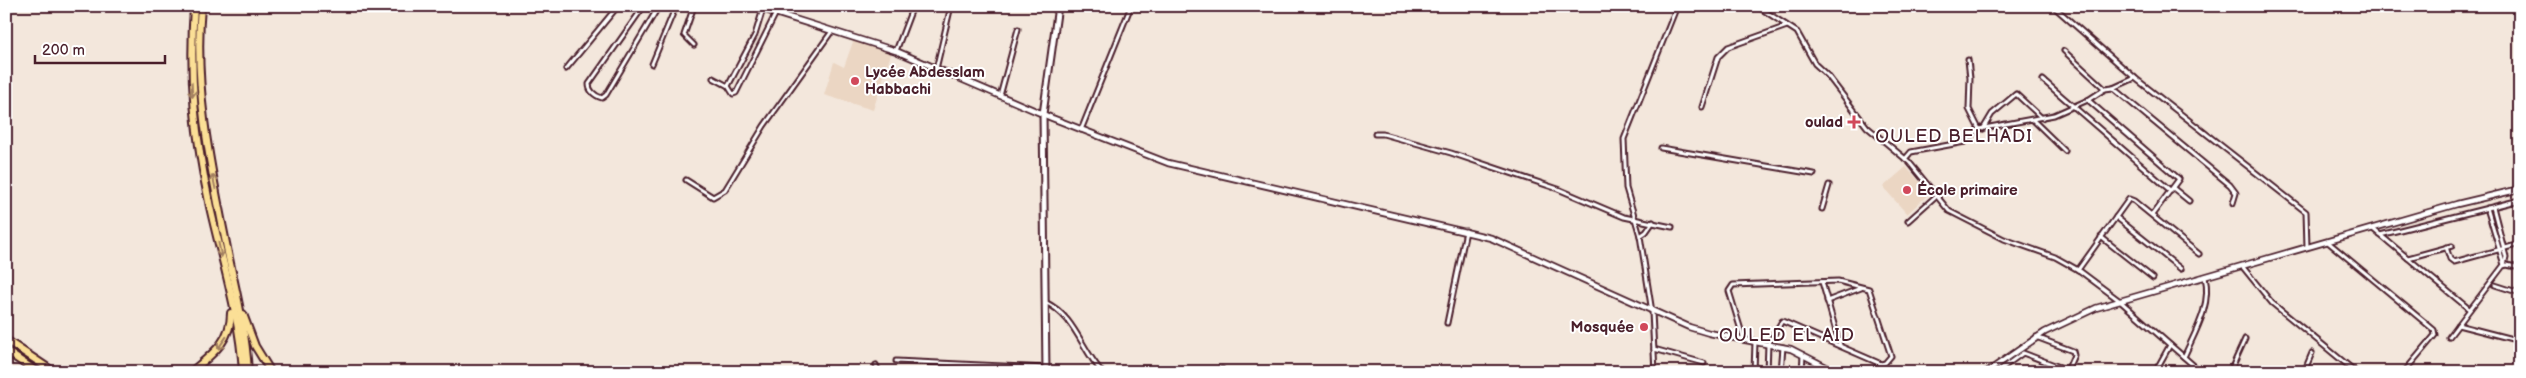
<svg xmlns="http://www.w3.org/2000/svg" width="2526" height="378" viewBox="0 0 2526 378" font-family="'Balsamiq Sans',sans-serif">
<rect width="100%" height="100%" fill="#f3e7dc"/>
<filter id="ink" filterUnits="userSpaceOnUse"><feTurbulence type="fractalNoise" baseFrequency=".02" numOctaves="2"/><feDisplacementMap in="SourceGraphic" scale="10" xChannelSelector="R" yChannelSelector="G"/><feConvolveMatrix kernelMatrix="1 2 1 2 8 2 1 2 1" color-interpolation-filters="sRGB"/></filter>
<g filter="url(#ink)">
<g fill="#ebd6c3">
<polygon points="854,39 892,51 873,110 824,95 834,62 844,67"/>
<polygon points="1906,167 1930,193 1907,214 1883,187"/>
</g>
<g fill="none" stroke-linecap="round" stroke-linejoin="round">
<g stroke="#4a1f2b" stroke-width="7">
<g id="minor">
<path d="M644,6l-55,78c0,8 7,12 13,14l4,-3 53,-89"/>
<polyline points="1757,6 1797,32 1815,64 1828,76 1867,127 1909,162 1949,211 2004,239 2055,257 2080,271 2120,301 2201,372"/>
<polyline points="2053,6 2135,78 2306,212 2307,247"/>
<polyline points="694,45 684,35 694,6"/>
<polyline points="896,51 913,6"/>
<polyline points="2064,51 2105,89"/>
<polyline points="652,64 676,6"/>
<polyline points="566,69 618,6"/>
<polyline points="936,69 951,6"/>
<polyline points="713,78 728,86 733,94 736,93 776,13"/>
<polyline points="2043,80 2171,191"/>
<polyline points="728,86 755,35 763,9"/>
<polyline points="2113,88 2230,185 2236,193 2233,203"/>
<polyline points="1000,96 1018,29"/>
<polyline points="2088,100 2179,179 2152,215"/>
<polyline points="1702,107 1718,57 1728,47 1787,26"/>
<polyline points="2033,120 2065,151"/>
<polyline points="1979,129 2054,115 2088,100 2105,89 2113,88 2135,78"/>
<polyline points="1983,129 1992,114 2016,94 2042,118"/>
<polyline points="1081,130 1131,6"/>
<polyline points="1375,134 1383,134 1451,153 1558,189 1624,217 1672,227"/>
<polyline points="1661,148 1814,174"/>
<polyline points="1905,159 1911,152 1965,142 1979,129 1969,109 1970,78 1968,60"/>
<polyline points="686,180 713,197 725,190 764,126 832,31"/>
<polyline points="2173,188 2189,201"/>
<polyline points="2493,207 2506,257 2504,265"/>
<polyline points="2487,208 2504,265"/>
<polyline points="1822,209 1829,185"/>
<polyline points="2116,217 2181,269"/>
<polyline points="1908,221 1936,196"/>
<polyline points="2373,229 2469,309"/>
<polyline points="2380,235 2520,200"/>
<polyline points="1640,236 1646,232 1653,222"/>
<polyline points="2101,237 2153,278"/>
<polyline points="2328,242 2434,330 2435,335 2404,372"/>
<polyline points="2446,247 2450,259 2454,262 2520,244"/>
<polyline points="2408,258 2452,246"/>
<polyline points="2242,266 2272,303 2356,372"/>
<polyline points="2078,270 2129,199 2134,201 2199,254"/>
<polyline points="1822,282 1840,345"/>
<polyline points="2495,285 2520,293"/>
<polyline points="1827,301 1861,288"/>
<path d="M1045,302c30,14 36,47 57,70"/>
<polyline points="1447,323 1466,231"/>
<polyline points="2458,325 2520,341"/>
<polyline points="2036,337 2073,351 2074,355 2067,371"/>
<polyline points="2449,337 2503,266 2507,265 2520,268"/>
<polyline points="1744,340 1729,291 1733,285 1838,281 1869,289 1891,356 1885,363 1881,364 1782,321 1768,344 1767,372"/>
<polyline points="1654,349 1704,363"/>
<path d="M2184,357c11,-25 28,-52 21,-80"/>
<polyline points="896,361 1046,368"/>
<polyline points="876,365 879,372"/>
<polyline points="1998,371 2023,353 2073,372"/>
<polyline points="1221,372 1222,369"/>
<polyline points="1655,372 1652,312 1640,236 1626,188 1624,139 1677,6"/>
<polyline points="1754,372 1755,342"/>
<polyline points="1781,372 1783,347"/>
<polyline points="1802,372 1803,355"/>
<polyline points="1817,372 1817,362"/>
<polyline points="2155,372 2170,345"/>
<polyline points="2230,372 2245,339"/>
<polyline points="2304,372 2312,353"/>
</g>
</g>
<g stroke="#4a1f2b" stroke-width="8">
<g id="tertiary">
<polyline points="753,6 896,51 1052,118 1168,163 1491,238 1689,327 1709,333 1791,349 1836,372"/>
<polyline points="1987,372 2045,332 2096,308 2457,204 2520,189"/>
</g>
</g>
<g stroke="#4a1f2b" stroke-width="9">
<polyline id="secondary" points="1046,372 1043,114 1058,6"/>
</g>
<g stroke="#4a1f2b" stroke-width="10">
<g id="motorway">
<path d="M194,6c-5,72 1,131 16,201 12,54 30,109 33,165"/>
<path d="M201,6c-8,88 12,172 29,257 8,36 16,72 18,109"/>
<polyline points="243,314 255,346 271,372"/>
<polyline points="6,340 54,372"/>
<polyline points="6,351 37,372"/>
<path d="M191,372c20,-17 40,-30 40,-59"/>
</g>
</g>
<use href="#minor" stroke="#fff" stroke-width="3"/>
<use href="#tertiary" stroke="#fff" stroke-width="4.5"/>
<use href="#secondary" stroke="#fff" stroke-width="5"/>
<use href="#motorway" stroke="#fbdf96" stroke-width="6"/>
</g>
<defs><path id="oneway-shaft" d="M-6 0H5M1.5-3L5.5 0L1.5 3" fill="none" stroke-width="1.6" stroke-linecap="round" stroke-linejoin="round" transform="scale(1.25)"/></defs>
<g stroke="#a27f60">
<use href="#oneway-shaft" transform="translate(192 90) rotate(87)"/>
<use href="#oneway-shaft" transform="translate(214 182) rotate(-102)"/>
<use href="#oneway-shaft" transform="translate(220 250) rotate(78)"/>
<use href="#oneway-shaft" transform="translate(222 343) rotate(125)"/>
</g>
</g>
<g fill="#d1495b" stroke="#fff" stroke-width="2">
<circle cx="855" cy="81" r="5"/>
<path d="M1851.5 114.5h5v5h5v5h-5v5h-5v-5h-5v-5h5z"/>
<circle cx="1907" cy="190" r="5"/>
<circle cx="1644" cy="327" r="5"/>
</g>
<g text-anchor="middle" stroke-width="4" stroke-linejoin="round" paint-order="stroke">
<g font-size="15" font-weight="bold" fill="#4a1f2b" stroke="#fff" text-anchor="start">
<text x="865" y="77">Lycée Abdesslam<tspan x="865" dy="17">Habbachi</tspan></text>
<text x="1843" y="127" text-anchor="end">oulad</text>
<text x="1917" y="195">École primaire</text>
<text x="1634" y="332" text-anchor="end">Mosquée</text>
</g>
<g font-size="18" letter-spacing="1" fill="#4a1f2b" stroke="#fff">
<text x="1954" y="142">OULED BELHADI</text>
<text x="1787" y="341">OULED EL AID</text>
</g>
</g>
<rect width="2526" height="378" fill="none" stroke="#fff" stroke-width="25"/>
<rect x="12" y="12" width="2501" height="353" fill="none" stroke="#4a1f2b" stroke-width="2" filter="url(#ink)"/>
<path d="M35 55v8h130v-8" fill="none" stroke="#4a1f2b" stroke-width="2.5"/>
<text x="42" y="55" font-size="15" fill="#4a1f2b" stroke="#ffffff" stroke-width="4" paint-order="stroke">200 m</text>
</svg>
